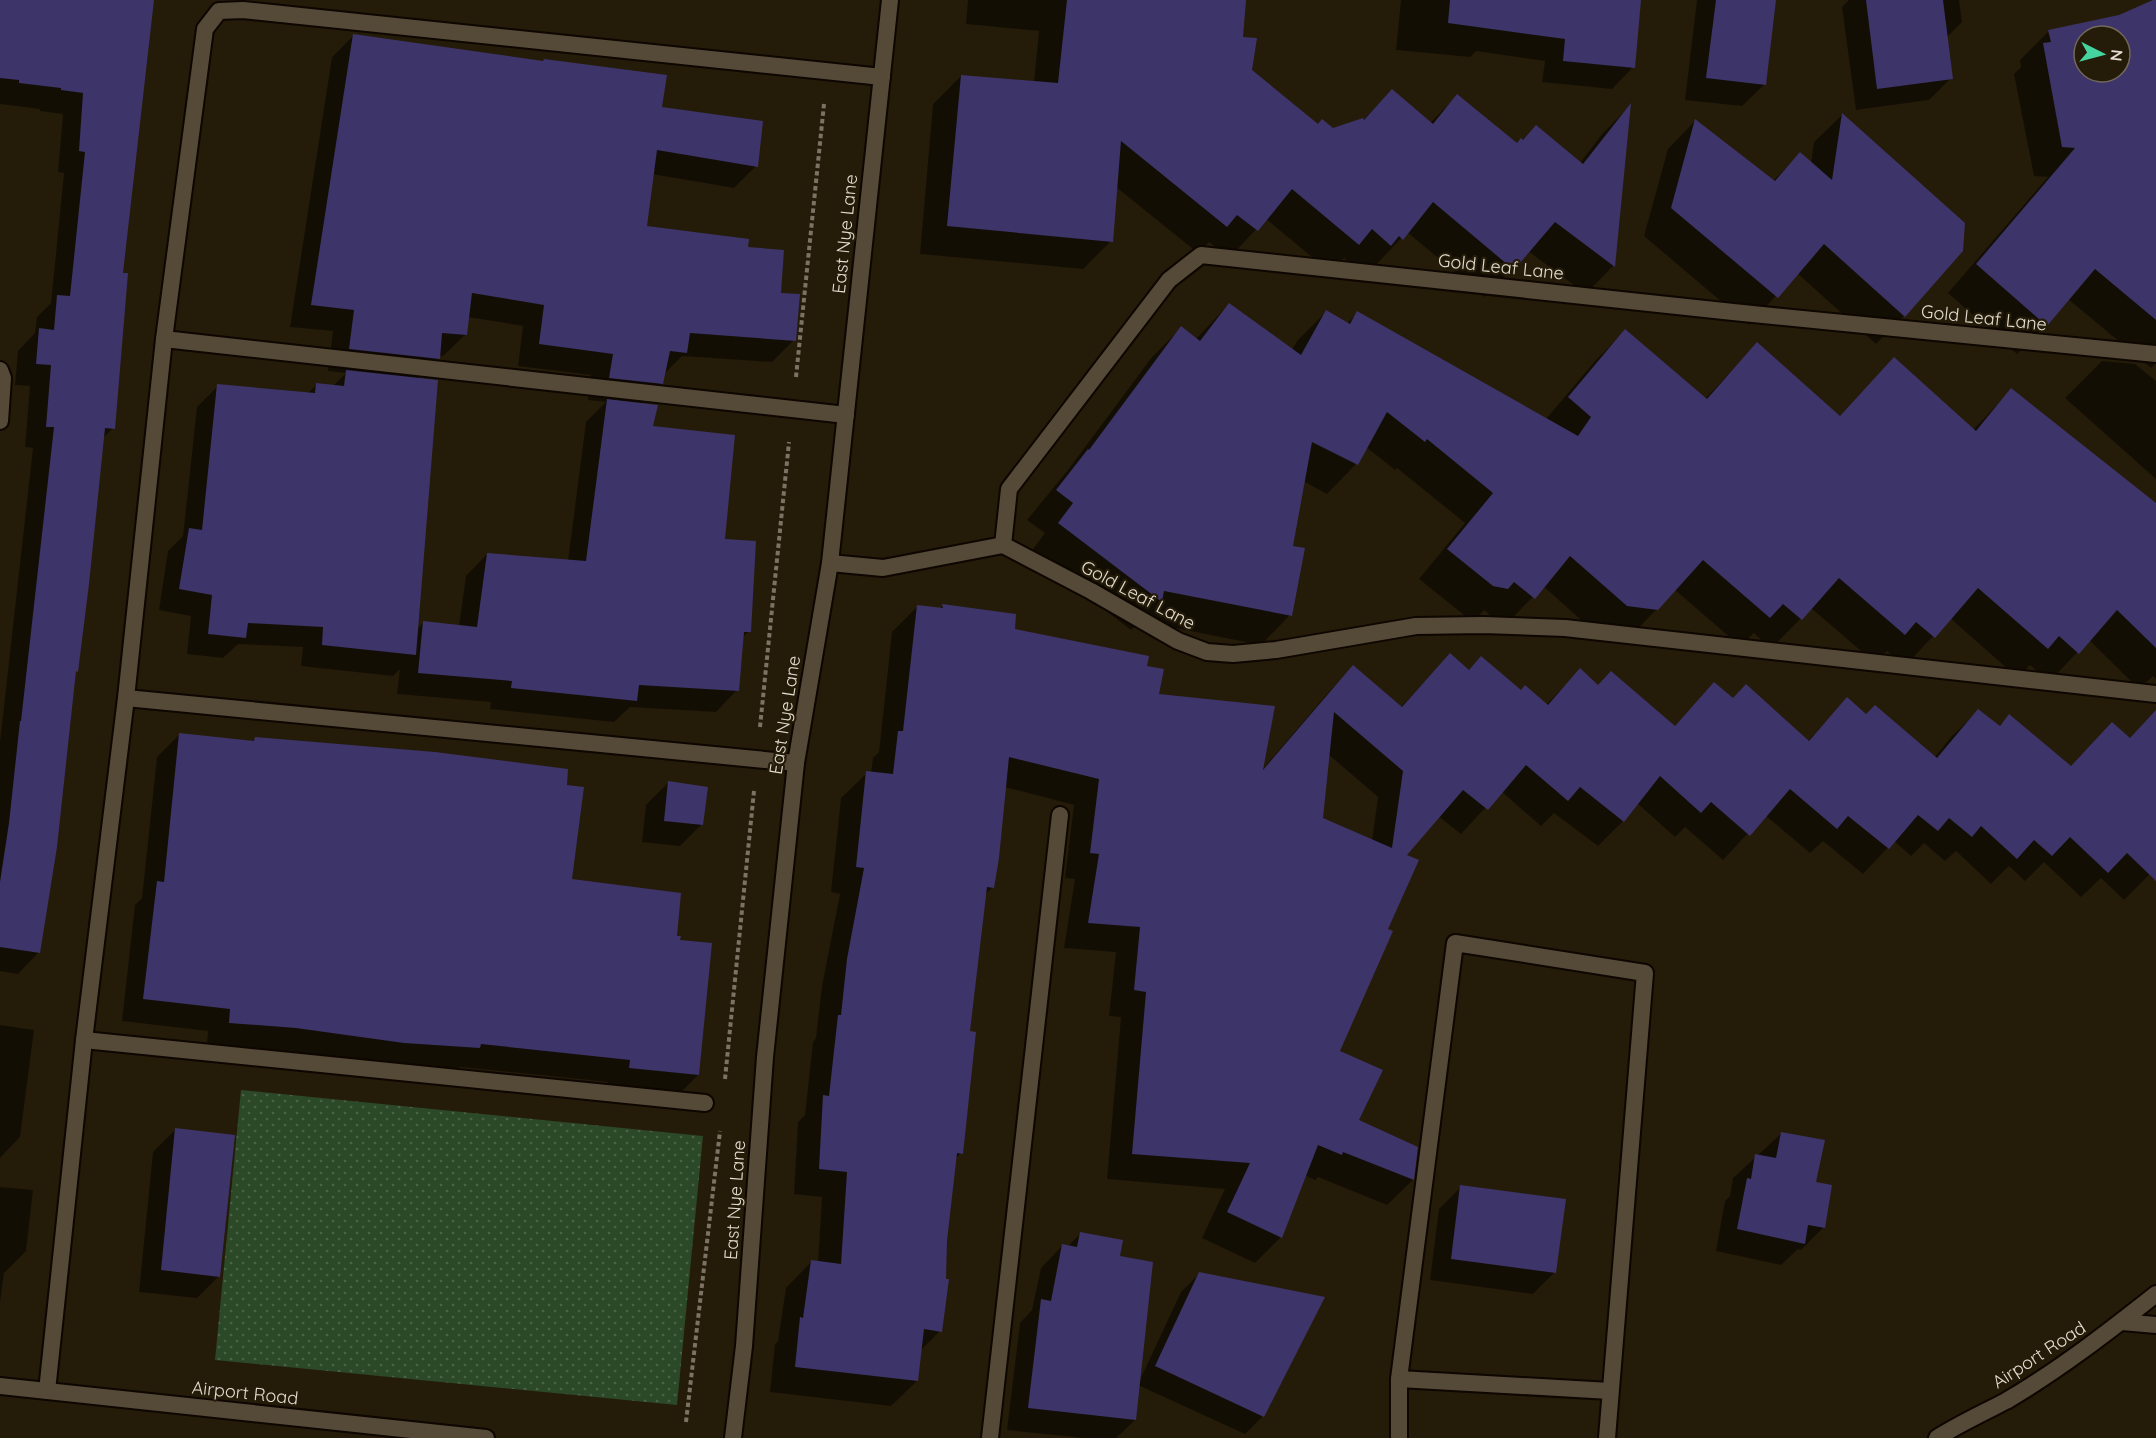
<svg xmlns="http://www.w3.org/2000/svg" width="2156" height="1438" viewBox="0 0 2156 1438" font-family="Quicksand,sans-serif">
<defs>
<pattern id="grass-dots" width="8" height="8" patternUnits="userSpaceOnUse" patternTransform="scale(1.5)"><rect width="8" height="8" fill="#2b4827"/><path d="M2 2h.1M6 6h.1" fill="none" stroke="#4a6245" stroke-width="1.8" stroke-linecap="round"/></pattern>
</defs>
<rect width="100%" height="100%" fill="#251b09"/>
<polygon fill="url(#grass-dots)" points="241,1090 703,1136 677,1405 215,1360"/>
<g fill="#0007" fill-rule="evenodd">
<polygon points="0,0 152,0 121,274 113,428 102,439 76,671 74,674 39,952 18,974 0,971 0,742 33,448 25,447 30,386 15,385 18,351 35,333 37,317 51,303 64,173 58,172 63,114 40,111 40,109 0,104"/>
<polygon points="968,0 1245,0 1241,38 1250,71 1317,126 1332,130 1363,120 1392,91 1430,123 1457,96 1517,145 1536,127 1580,163 1603,133 1629,107 1613,266 1586,294 1528,251 1485,297 1407,232 1374,267 1371,263 1362,272 1344,258 1330,272 1266,219 1229,258 1209,242 1198,253 1116,187 1111,241 1083,269 920,254 933,104 961,76 1034,82 1039,31 966,24"/>
<polygon points="1401,0 1640,0 1633,67 1612,89 1542,82 1545,61 1476,51 1470,57 1396,50"/>
<polygon points="1697,0 1774,0 1765,84 1742,106 1685,100"/>
<polygon points="1849,0 1959,0 1962,22 1946,38 1951,78 1929,100 1856,110 1842,7"/>
<path d="M2156,0v363l-5,5 -83,-69 -22,26 -29,29 -69,-61 100,-116 -14,-1 -20,-102 7,-7 -1,-7 29,-29 71,-15zM2084,36h36v36h-36z"/>
<path d="M354,35l307,74 95,57 -22,22 -82,-14 -6,53 100,22 33,45 15,46 -22,22 -90,-6 -19,19 -1,8 -21,21 11,24 71,113 26,90 -8,8 -4,51 -21,22 -86,-5 -16,15 -124,-13 1,-7 -94,-8 3,-25 -7,7 -92,-10 2,-19 -65,-3 -15,14 -36,-4 4,-38 -32,-6 9,-59 15,-15 14,-129 21,-21 89,8 9,-9 16,2 14,-14 -18,-2 5,-40 -43,-4 42,-270zM468,317l55,9 -5,40 73,9 -3,25 18,2 -20,20 -18,139 -81,-7 -21,22 -7,50 -35,-4 -8,8 1,-251 21,-21v-2h5l22,-21z"/>
<polygon points="1842,115 1904,316 1876,344 1797,273 1749,325 1644,236 1668,149 1695,121 1773,181 1800,154 1811,164 1814,142"/>
<polygon points="1229,304 1292,350 1297,341 1326,312 1347,324 1357,313 1546,419 1596,360 1625,331 1705,399 1757,344 1839,417 1894,359 1973,430 2011,390 2156,505 2156,679 2153,676 2139,689 2089,640 2049,682 2030,665 2018,678 1950,618 1905,666 1887,651 1875,663 1811,608 1771,649 1754,633 1740,646 1675,590 1628,639 1598,635 1543,586 1504,627 1484,610 1478,617 1464,615 1419,579 1465,523 1397,468 1395,470 1366,447 1356,464 1327,494 1303,481 1291,547 1290,615 1261,645 1140,621 1131,630 1030,553 1045,533 1027,520 1068,470 1152,357 1181,328 1196,339"/>
<polygon points="2102,361 2135,364 2156,381 2156,479 2065,398"/>
<path d="M943,606l70,25 132,36 12,28 105,75 66,-77 25,-26 47,41 50,-53 18,16 13,-13 40,33 25,14 34,-35 18,16 76,41 40,-43 18,15 76,42 39,-42 19,17 68,42 18,-22 26,-25 20,16 11,-11 61,51 42,-43 17,16 27,-8v136l-32,32 -23,-22 -20,19 -37,-35 -19,19 -16,-15 -18,18 -35,-33 -11,10 -21,-18 -13,13 -17,-15 -31,33 -40,-33 -13,12 -45,-38 -42,45 -38,-33 -10,10 -38,-34 -14,18 -25,25 -44,-33 -13,13 -40,-35 -40,43 -23,-18 -34,39 -18,74 -48,123 19,69 60,27 -4,32 -26,25 -69,-28 -3,3 -11,-5 -23,62 -26,26 -53,-25 23,-49 -118,-10 14,-162 -12,-1 7,-64 -52,-4 11,-69 -10,-1 9,-73 -69,-18 -12,100 -9,8 -16,138 -7,120 -7,7 -8,81 -6,90 -20,20 -3,30 -26,25 -121,-14 5,-48 3,-3 8,-53 25,-26 7,1 4,-66 -28,-3 4,-72 7,-7 8,-73 3,-4 6,-52 18,-92 -9,-2 10,-94 26,-25h4l2,-15 6,-6 13,-120 25,-25 22,2zM1328,754l50,43 -6,44 -51,-23z"/>
<polygon points="180,734 252,742 255,739 570,880 675,937 698,1075 676,1097 607,1090 608,1082 460,1067 456,1070 381,1064 273,1050 207,1045 208,1031 122,1021 135,905 142,898 157,757"/>
<polygon points="668,783 702,824 680,846 642,842 646,805"/>
<polygon points="0,1025 34,1030 20,1137 0,1158"/>
<polygon points="175,1130 219,1276 197,1298 139,1292 153,1152"/>
<polygon points="1782,1133 1814,1184 1823,1228 1801,1250 1798,1249 1781,1265 1716,1251 1725,1201 1730,1196 1733,1178"/>
<polygon points="0,1187 33,1190 26,1251 4,1273 0,1303"/>
<polygon points="1461,1187 1555,1272 1533,1294 1430,1280 1439,1209"/>
<polygon points="1080,1234 1118,1257 1139,1382 1181,1292 1199,1274 1263,1416 1245,1434 1138,1385 1135,1420 1116,1438 1084,1438 1007,1430 1020,1323 1032,1310 1041,1268 1062,1246 1067,1247"/>
</g>
<g fill="#3d346a" fill-rule="evenodd">
<polygon points="0,0 154,0 123,273 128,273 115,429 105,428 89,584 78,672 76,671 57,847 40,953 0,947 0,882 9,823 20,721 21,721 54,427 46,427 51,365 36,364 39,328 54,330 57,295 70,296 85,152 79,151 83,93 61,90 61,88 19,83 19,80 0,78"/>
<polygon points="1067,0 1246,0 1243,37 1257,38 1252,70 1318,124 1322,119 1333,128 1363,118 1364,120 1392,89 1433,124 1457,94 1517,143 1521,138 1523,140 1536,125 1583,164 1631,103 1615,267 1555,222 1514,270 1433,202 1403,240 1399,236 1391,246 1372,229 1359,245 1292,189 1258,231 1237,215 1227,227 1121,141 1113,242 947,226 961,75 1058,83"/>
<polygon points="1450,0 1641,0 1635,68 1563,61 1565,39 1448,23"/>
<polygon points="1716,0 1776,0 1766,85 1706,78"/>
<polygon points="1866,0 1943,0 1953,79 1877,89"/>
<path d="M2153,0h3v320l-61,-51 -48,57 -71,-62 99,-116 -13,-1 -19,-104 8,-1 -3,-12 71,-15zM2084,36h36v36h-36z"/>
<polygon points="353,34 543,61 544,59 667,75 662,107 763,121 758,167 657,150 647,226 749,239 748,247 784,250 781,293 800,294 796,341 690,333 687,353 670,351 663,384 609,378 613,354 539,344 544,305 472,293 467,335 442,333 440,359 349,349 354,310 311,305"/>
<polygon points="1842,113 1965,223 1963,251 1905,317 1824,244 1778,298 1671,208 1695,119 1775,181 1800,152 1832,180"/>
<polygon points="1229,303 1301,355 1326,310 1350,324 1357,311 1578,436 1591,417 1568,397 1625,329 1707,399 1757,342 1840,416 1894,357 1976,431 2011,388 2156,503 2156,648 2117,610 2079,654 2059,636 2048,649 1978,588 1935,638 1916,622 1905,635 1839,578 1802,620 1783,604 1770,618 1703,560 1658,610 1627,606 1570,556 1535,599 1514,582 1508,589 1493,586 1447,549 1493,493 1427,439 1425,442 1387,412 1358,465 1312,442 1293,546 1305,548 1292,616 1164,591 1162,602 1058,523 1073,503 1056,490 1088,449 1089,450 1181,326 1200,341"/>
<polygon points="346,370 438,380 416,655 322,645 323,627 248,623 246,638 208,634 212,595 179,589 189,528 202,530 217,384 315,393 316,383 344,386"/>
<polygon points="607,399 658,405 653,426 735,435 725,539 756,541 751,632 744,632 739,691 639,685 637,701 511,688 512,681 418,673 423,621 477,627 487,553 586,561"/>
<path d="M942,604l74,10 -1,15 134,27 -2,10 17,3 -5,25 116,12 -12,64 90,-105 49,42 48,-54 19,17 12,-14 40,34 4,-5 23,20 32,-37 18,17 13,-14 64,55 39,-44 19,16 13,-14 63,57 38,-44 19,17 9,-9 62,53 41,-49 22,17 9,-12 62,52 41,-44 18,16 26,-28v171l-29,-28 -19,20 -38,-36 -18,19 -18,-16 -17,19 -36,-33 -9,11 -23,-19 -11,13 -20,-16 -29,34 -41,-33 -11,13 -47,-40 -40,47 -39,-34 -10,11 -41,-37 -36,46 -44,-35 -12,14 -42,-36 -38,45 -25,-20 -56,65 12,5 -31,69 5,2 -53,120 43,19 -24,50 59,27 -4,33 -71,-28 -1,3 -24,-10 -36,93 -55,-26 23,-49 -118,-9 14,-162 -12,-2 6,-63 -52,-4 11,-69 -9,-1 9,-74 -90,-22 -10,101 -5,30 -7,-1 -17,144 6,1 -13,122 -6,-1 -10,88 -1,38h3l-7,53 -18,-3 -6,52 -123,-14 5,-50 3,1 8,-58 30,4 6,-92 -28,-3 4,-74 6,1 9,-81h3l6,-56 17,-91 -8,-1 10,-96 27,3 5,-43h5l14,-126 26,3zM1334,712l69,59 -11,77 -69,-30z"/>
<polygon points="179,733 254,741 255,737 435,752 568,769 567,785 584,787 572,879 681,893 677,936 681,936 680,940 712,943 699,1075 629,1068 630,1060 481,1044 480,1048 404,1043 296,1028 229,1023 230,1009 143,999 157,881 164,882"/>
<polygon points="668,781 708,787 703,825 664,821"/>
<polygon points="175,1128 235,1135 220,1277 161,1270"/>
<polygon points="1781,1132 1825,1140 1816,1182 1832,1185 1825,1228 1808,1225 1805,1244 1737,1229 1747,1178 1751,1179 1755,1154 1776,1158"/>
<polygon points="1460,1185 1566,1199 1556,1273 1451,1259"/>
<polygon points="1080,1232 1123,1240 1120,1256 1153,1262 1136,1420 1028,1408 1041,1299 1051,1301 1062,1244 1077,1247"/>
<polygon points="1199,1272 1325,1297 1264,1417 1155,1366"/>
</g>
<g fill="none" stroke-linecap="round" stroke-linejoin="round">
<g stroke="#0e0600" stroke-width="20">
<g id="service">
<polyline points="1399,1379 1610,1391"/>
<polyline points="1399,1438 1399,1379 1455,943 1645,973 1607,1438"/>
</g>
</g>
<g stroke="#0e0600" stroke-width="20">
<g id="minor">
<polyline points="164,339 846,415"/>
<polyline points="0,370 3,378 0,421"/>
<polyline points="1003,545 1091,591 1178,641 1207,652 1233,654 1276,650 1416,626 1483,625 1565,628 2156,694"/>
<polyline points="830,563 883,568 1003,545 1009,489 1169,280 1201,255 1733,312 2156,354"/>
<polyline points="126,698 796,763"/>
<polyline points="84,1040 705,1103"/>
<polyline points="2122,1322 2156,1325"/>
<polyline points="47,1391 84,1040 126,698 164,339 205,29 219,11 243,10 882,77"/>
<polyline points="733,1438 744,1346 765,1057 796,763 830,563 890,0"/>
<polyline points="990,1438 1060,815"/>
</g>
</g>
<g stroke="#0e0600" stroke-width="20">
<g id="tertiary">
<polyline points="0,1386 486,1438"/>
<path d="M1937,1438c22,-14 46,-25 69,-37 53,-31 102,-69 150,-107"/>
</g>
</g>
<g stroke="#7c7364" stroke-width="4" stroke-dasharray="4.5 3" stroke-linecap="butt">
<polyline points="796,377 824,104"/>
<polyline points="760,727 789,442"/>
<polyline points="725,1079 754,791"/>
<polyline points="686,1422 720,1131"/>
</g>
<use href="#service" stroke="#554a37" stroke-width="16"/>
<use href="#minor" stroke="#554a37" stroke-width="16"/>
<use href="#tertiary" stroke="#554a37" stroke-width="16"/>
</g>
<g text-anchor="middle" stroke-width="4.5" stroke-linejoin="round" paint-order="stroke">
<g font-size="18" fill="#e5ded3" stroke="#251b09">
<text transform="translate(845 234) rotate(-84)" y="6">East Nye Lane</text>
<text transform="translate(1501 267) rotate(6)" y="6">Gold Leaf Lane</text>
<text transform="translate(1984 318) rotate(6)" y="6">Gold Leaf Lane</text>
<text transform="translate(1138 595) rotate(28)" y="6">Gold Leaf Lane</text>
<text transform="translate(785 715) rotate(-81)" y="6">East Nye Lane</text>
<text transform="translate(735 1200) rotate(-86)" y="6">East Nye Lane</text>
<text transform="translate(2039 1355) rotate(-33)" y="6">Airport Road</text>
<text transform="translate(245 1393) rotate(6)" y="6">Airport Road</text>
</g>
</g>
<g transform="translate(2102 54) rotate(96)"><circle r="28" fill="#251b09" stroke="#72695a" stroke-width="1.5"/>
<path d="M0-4.5L10 22L0 15L-10 22Z" fill="#45d49f"/>
<text y="-9" font-size="16" font-weight="bold" text-anchor="middle" fill="#e5ded3">N</text>
</g>
</svg>
